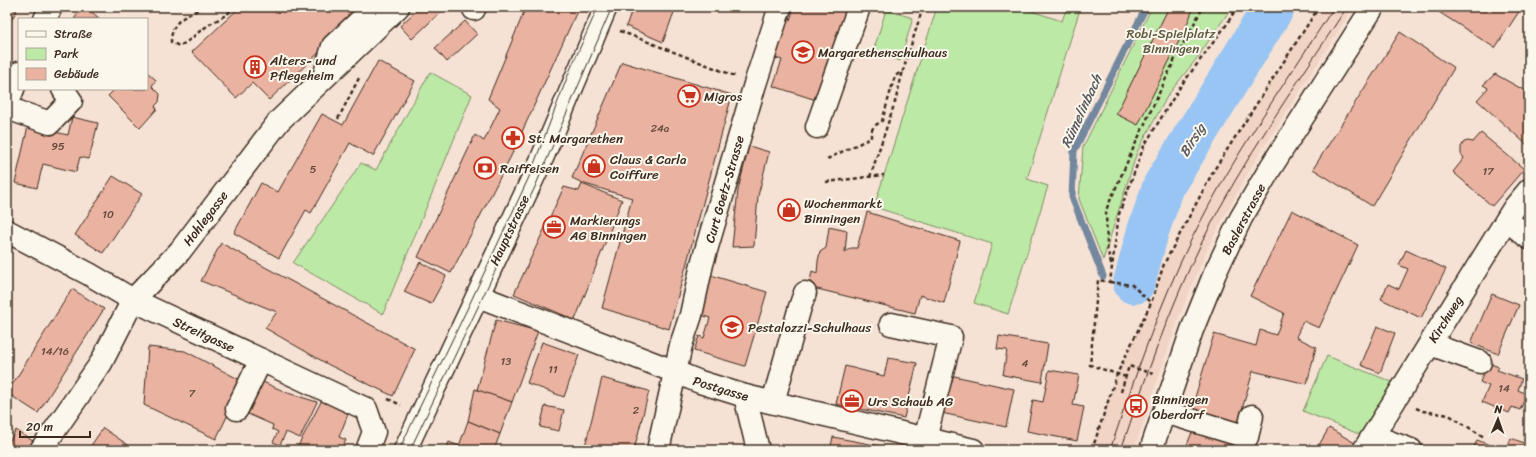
<svg xmlns="http://www.w3.org/2000/svg" width="1536" height="457" viewBox="0 0 1536 457" font-family="Sriracha,sans-serif">
<rect width="100%" height="100%" fill="#f6e2d5"/>
<filter id="ink" filterUnits="userSpaceOnUse"><feTurbulence type="fractalNoise" baseFrequency=".025" numOctaves="2"/><feDisplacementMap in="SourceGraphic" scale="8" xChannelSelector="R" yChannelSelector="G"/><feConvolveMatrix kernelMatrix="1 2 1 2 8 2 1 2 1" color-interpolation-filters="sRGB"/></filter>
<g filter="url(#ink)">
<polygon fill="#f2d4c5" points="1319,7 1354,7 1252,166 1210,243 1178,320 1134,450 1092,450 1117,374 1151,303 1164,264 1214,170"/>
<g fill="#bde9a6" stroke="#7c8a62">
<polygon points="937,7 1019,7 1062,21 1067,7 1074,7 1080,9 1027,179 1048,186 1008,314 974,303 992,244 874,207"/>
<polygon points="1152,7 1232,7 1197,58 1168,95 1137,152 1103,260 1079,199 1083,147"/>
<polygon points="886,10 913,18 900,61 873,52"/>
<polygon points="430,72 472,95 383,314 293,263 361,163 376,170"/>
<polygon points="1327,356 1392,382 1361,435 1303,411"/>
</g>
<g fill="none" stroke-linecap="round" stroke-linejoin="round">
<polyline stroke="#73879e" stroke-width="7" points="1103,276 1072,197 1074,151 1146,7"/>
<polyline stroke="#98c5f3" stroke-width="42" points="1134,283 1148,231 1164,185 1274,7"/>
</g>
<g fill="#eab2a0" stroke="#3b2a1e">
<polygon points="7,7 10,7 17,11 7,26"/>
<polygon points="83,7 86,7 100,19 74,19"/>
<polygon points="240,7 367,7 269,100 252,83 236,98 192,52"/>
<polygon points="420,7 446,7 412,39 400,26"/>
<polygon points="526,7 579,7 511,156 451,273 418,257 475,135 484,141 500,108 488,99"/>
<polygon points="633,7 676,7 663,42 626,26"/>
<polygon points="794,7 848,7 816,100 773,86 782,60 772,57 785,18 790,20"/>
<polygon points="1169,7 1194,7 1185,29 1138,125 1116,114"/>
<polygon points="1431,7 1522,7 1495,48"/>
<polygon points="465,21 477,34 447,62 435,48"/>
<polygon points="1400,32 1454,68 1372,206 1313,169"/>
<polygon points="378,61 415,81 373,156 350,143 311,213 306,210 279,258 234,233 261,183 278,192 322,114 343,125"/>
<polygon points="622,62 732,95 669,329 602,308 632,198 585,184 572,178"/>
<polygon points="147,72 156,80 152,86 160,94 159,102 155,106 157,109 140,128 108,96 115,89 147,89"/>
<polygon points="1495,74 1529,93 1529,142 1527,145 1477,100 1488,88 1483,85"/>
<polygon points="72,117 98,123 89,159 80,157 76,172 43,164 37,188 15,183 28,126 68,135"/>
<polygon points="1481,133 1524,169 1492,206 1453,172 1464,158 1461,154 1461,147 1464,142 1468,141 1473,142"/>
<polygon points="749,146 769,152 758,196 754,246 732,247 738,190"/>
<polygon points="113,176 142,194 103,253 75,235"/>
<polygon points="582,184 622,200 575,320 514,294 564,187 579,191"/>
<polygon points="1292,210 1358,245 1319,328 1303,321 1296,337 1316,347 1307,384 1253,371 1237,427 1190,414 1214,334 1256,346 1260,330 1276,335 1284,313 1250,296"/>
<polygon points="867,212 960,241 944,303 920,295 915,313 809,287 812,271 817,273 818,261 820,252 826,248 829,227 847,231 845,252 851,248 857,248"/>
<polygon points="221,243 415,349 393,396 329,365 265,328 277,312 201,281"/>
<polygon points="1406,250 1446,269 1421,318 1381,299 1388,284 1399,289 1408,269 1399,265"/>
<polygon points="420,262 446,276 431,304 404,292"/>
<polygon points="707,274 767,292 745,366 694,351 699,336 704,338 710,318 695,313"/>
<polygon points="72,289 104,309 38,413 7,393"/>
<polygon points="1492,294 1519,305 1498,354 1471,343"/>
<polygon points="496,320 538,331 512,402 477,390"/>
<polygon points="1377,326 1395,333 1380,373 1361,365"/>
<polygon points="999,336 1048,344 1042,382 1003,375 1007,350 997,349"/>
<polygon points="542,342 579,355 564,397 527,383"/>
<polygon points="148,347 185,351 244,382 216,439 144,405"/>
<polygon points="888,358 917,363 904,418 836,404 845,366 884,376"/>
<polygon points="1488,363 1499,367 1497,370 1522,379 1518,390 1527,394 1520,410 1512,407 1509,413 1482,402 1489,386 1480,382"/>
<polygon points="1049,370 1079,375 1073,405 1084,407 1077,441 1027,431 1033,400 1043,402"/>
<polygon points="945,374 1014,389 1006,427 937,412"/>
<polygon points="602,378 649,391 634,450 584,450"/>
<polygon points="263,382 288,393 317,402 300,438 286,432 280,445 273,442 278,432 272,429 273,425 248,414"/>
<polygon points="475,389 512,402 500,434 468,421"/>
<polygon points="324,396 350,409 339,437 346,440 341,450 296,450"/>
<polygon points="545,406 564,410 559,431 540,427"/>
<polygon points="468,421 500,434 494,450 472,450 459,446"/>
<polygon points="1194,427 1267,450 1185,450"/>
<polygon points="103,428 128,445 124,450 88,450"/>
<polygon points="1329,428 1355,443 1351,450 1316,450"/>
<polygon points="16,430 33,441 27,450 7,450 7,445"/>
<polygon points="833,437 901,450 830,450"/>
<polygon points="1511,438 1529,445 1529,450 1473,450 1477,440 1498,448 1499,445 1507,448"/>
<polygon points="449,442 459,446 472,450 446,450"/>
<polygon points="691,447 718,450 691,450"/>
</g>
<g fill="none" stroke-linecap="round" stroke-linejoin="round">
<g stroke="#3b2a1e" stroke-width="25">
<g id="minor">
<polyline points="474,9 475,7"/>
<polyline points="45,19 51,7"/>
<polyline points="324,77 333,46 375,7"/>
<polyline points="7,105 19,73"/>
<polyline points="7,108 50,123 71,101 63,89"/>
<polyline points="817,127 859,7"/>
<polyline points="1507,220 1529,238"/>
<polyline points="7,231 89,274 133,300 366,409 374,432 367,450"/>
<polyline points="478,296 668,369 700,382 745,396 973,450"/>
<polyline points="891,324 951,337 925,439"/>
<polyline points="1430,344 1480,362"/>
<polyline points="745,396 758,450"/>
<polyline points="773,402 800,307 805,293"/>
<polyline points="237,409 261,360"/>
<polyline points="1165,412 1247,437 1252,416"/>
<polyline points="1373,436 1411,450"/>
<polyline points="41,450 101,363 133,300 180,251 279,121 398,7"/>
<polyline points="658,450 681,345 691,315 702,264 755,84 780,7"/>
<polyline points="1364,450 1514,208 1529,190"/>
</g>
</g>
<g stroke="#3b2a1e" stroke-width="25">
<g id="major">
<polyline points="405,450 540,163 606,7"/>
<polyline points="1151,450 1192,330 1215,273 1241,218 1271,167 1373,7"/>
</g>
</g>
<g stroke="#3b2a1e" stroke-width="2.5" stroke-dasharray="4 3" stroke-linecap="butt">
<path d="M204,7c-17,9 -33,12 -33,35l8,4c10,-4 15,-11 24,-17 10,-8 23,-12 32,-22"/>
<polyline points="620,31 735,76"/>
<polyline points="338,119 359,78"/>
<polyline points="827,159 871,138 871,132 874,126 882,121 895,76 903,71 923,7"/>
<polyline points="870,177 895,102 903,71"/>
<polyline points="826,182 884,175"/>
<polyline points="1111,264 1107,248 1106,210 1133,149 1175,59 1203,7"/>
<polyline points="1110,282 1132,285 1151,303"/>
<polyline points="1126,377 1090,365 1098,280 1110,282 1119,214 1144,146 1180,87 1227,24 1237,7"/>
<polyline points="1121,392 1129,366 1153,374"/>
<polyline points="388,399 401,405"/>
<polyline points="1416,408 1423,411 1449,415 1484,437"/>
<polyline points="144,449 146,450"/>
<polyline points="1092,450 1117,374 1151,303 1164,264 1214,170 1319,7"/>
</g>
<use href="#minor" stroke="#fbf7ec" stroke-width="22"/>
<use href="#major" stroke="#fbf7ec" stroke-width="22"/>
<g stroke="#3b2a1e" stroke-width="1">
<polyline points="399,450 470,303 529,177 570,70 598,7"/>
<polyline points="410,450 535,187 612,7"/>
<path d="M1110,450c25,-73 49,-145 83,-214 40,-80 93,-154 141,-229"/>
<path d="M1121,450c24,-71 48,-141 81,-208 41,-83 95,-158 145,-235"/>
</g>
</g>
</g>
<defs>
<g id="school-ring" transform="scale(1.15)"><circle r="9.5" fill="#fbf7ec" stroke="#c8321e" stroke-width="1.5"/><path d="M0-5L7-2L0 1L-7-2ZM-4 1L0 2.5L4 1V4Q0 6-4 4Z" fill="#c8321e"/></g>
<g id="building-ring" transform="scale(1.15)"><circle r="9.5" fill="#fbf7ec" stroke="#c8321e" stroke-width="1.5"/><path d="M-4-6H4V6H1V3H-1V6H-4ZM-2.5-4.3h1.7v1.8h-1.7ZM.8-4.3h1.7v1.8H.8ZM-2.5-1h1.7V.8h-1.7ZM.8-1h1.7V.8H.8Z" fill="#c8321e"/></g>
<g id="supermarket-ring" transform="scale(1.15)"><circle r="9.5" fill="#fbf7ec" stroke="#c8321e" stroke-width="1.5"/><path d="M-6-5.5h2.5l.6 2H6L4.5 2H-2.5L-4.4-4H-6ZM-1.5 3.2a1.3 1.3 0 1 0 .1 0ZM3 3.2a1.3 1.3 0 1 0 .1 0Z" fill="#c8321e"/></g>
<g id="pharmacy-ring" transform="scale(1.15)"><circle r="9.5" fill="#fbf7ec" stroke="#c8321e" stroke-width="1.5"/><path d="M-2-6h4v4h4v4h-4v4h-4v-4h-4v-4h4Z" fill="#c8321e"/></g>
<g id="shop-ring" transform="scale(1.15)"><circle r="9.5" fill="#fbf7ec" stroke="#c8321e" stroke-width="1.5"/><path d="M-5-2.5h2.3a2.7 3.5 0 0 1 5.4 0H5L5.5 6h-11ZM-1.5-2.5h3a1.5 2.3 0 0 0-3 0Z" fill="#c8321e"/></g>
<g id="bank-ring" transform="scale(1.15)"><circle r="9.5" fill="#fbf7ec" stroke="#c8321e" stroke-width="1.5"/><path d="M-6-4H6V4H-6ZM0-2.3a2.3 2.3 0 1 0 0 4.6a2.3 2.3 0 1 0 0-4.6Z" fill="#c8321e"/></g>
<g id="office-ring" transform="scale(1.15)"><circle r="9.5" fill="#fbf7ec" stroke="#c8321e" stroke-width="1.5"/><path d="M-6-3h4V-5.5h4V-3h4V5H-6ZM-1-4.5V-3h2v-1.5ZM-6 0V1H6V0Z" fill="#c8321e"/></g>
<g id="bus-ring" transform="scale(1.15)"><circle r="9.5" fill="#fbf7ec" stroke="#c8321e" stroke-width="1.5"/><path d="M-5-6H5V4H4V6H2V4H-2V6H-4V4H-5ZM-3.5-4V0h7V-4ZM-3.5 1.2v1.5H-2V1.2ZM2 1.2v1.5H3.5V1.2Z" fill="#c8321e"/></g>
</defs>
<g fill-rule="evenodd">
<use href="#school-ring" x="803" y="52"/>
<use href="#building-ring" x="255" y="67"/>
<use href="#supermarket-ring" x="689" y="96"/>
<use href="#pharmacy-ring" x="513" y="138"/>
<use href="#shop-ring" x="594" y="166"/>
<use href="#bank-ring" x="485" y="168"/>
<use href="#shop-ring" x="789" y="210"/>
<use href="#office-ring" x="554" y="227"/>
<use href="#school-ring" x="732" y="327"/>
<use href="#office-ring" x="852" y="401"/>
<use href="#bus-ring" x="1136" y="406"/>
</g>
<g text-anchor="middle" stroke-width="4" stroke-linejoin="round" paint-order="stroke">
<g font-size="11" fill="#674c3e">
<text x="660" y="132">24a</text>
<text x="58" y="150">95</text>
<text x="313" y="173">5</text>
<text x="1488" y="175">17</text>
<text x="108" y="218">10</text>
<text x="55" y="355">14/16</text>
<text x="506" y="365">13</text>
<text x="1025" y="367">4</text>
<text x="553" y="373">11</text>
<text x="1504" y="392">14</text>
<text x="192" y="397">7</text>
<text x="636" y="414">2</text>
</g>
<g font-size="13" fill="#5c5a40" stroke="#fbf7ec">
<text x="1171" y="38">Robi-Spielplatz<tspan x="1171" dy="15">Binningen</tspan></text>
</g>
<g font-size="13" fill="#3b2a1e" stroke="#fbf7ec" text-anchor="start">
<text x="818" y="57">Margarethenschulhaus</text>
<text x="270" y="65">Alters- und<tspan x="270" dy="15">Pflegeheim</tspan></text>
<text x="704" y="101">Migros</text>
<text x="528" y="143">St. Margarethen</text>
<text x="610" y="164">Claus &amp; Carla<tspan x="610" dy="15">Coiffure</tspan></text>
<text x="500" y="173">Raiffeisen</text>
<text x="804" y="208">Wochenmarkt<tspan x="804" dy="15">Binningen</tspan></text>
<text x="570" y="225">Markierungs<tspan x="570" dy="15">AG Binningen</tspan></text>
<text x="748" y="332">Pestalozzi-Schulhaus</text>
<text x="1152" y="404">Binningen<tspan x="1152" dy="15">Oberdorf</tspan></text>
<text x="868" y="406">Urs Schaub AG</text>
</g>
<g font-size="13" fill="#3b2a1e" stroke="#fbf7ec">
<text transform="translate(724 189) rotate(-74)" y="5">Curt Goetz-Strasse</text>
<text transform="translate(205 218) rotate(-53)" y="5">Hohlegasse</text>
<text transform="translate(1243 219) rotate(-62)" y="5">Baslerstrasse</text>
<text transform="translate(509 230) rotate(-65)" y="5">Hauptstrasse</text>
<text transform="translate(1445 319) rotate(-58)" y="5">Kirchweg</text>
<text transform="translate(204 334) rotate(25)" y="5">Streitgasse</text>
<text transform="translate(721 388) rotate(17)" y="5">Postgasse</text>
</g>
<g font-size="14" font-style="italic" fill="#57585e" stroke="#fbf7ec">
<text transform="translate(1081 111) rotate(-65)" y="5">Rümelinbach</text>
<text transform="translate(1192 140) rotate(-58)" y="5">Birsig</text>
</g>
</g>
<rect width="1536" height="457" fill="none" stroke="#fbf7ec" stroke-width="24"/>
<rect x="12" y="12" width="1512" height="433" fill="none" stroke="#3b2a1e" stroke-width="1.5" filter="url(#ink)"/>
<rect x="18" y="18" width="130" height="72" fill="#fbf7ec" stroke="#aea59a"/>
<rect x="26" y="31" width="20" height="6" fill="#fbf7ec" stroke="#aea59a"/>
<text x="54" y="38" font-size="12" fill="#3b2a1e">Straße</text>
<rect x="26" y="48" width="20" height="12" fill="#bde9a6" stroke="#aea59a"/>
<text x="54" y="58" font-size="12" fill="#3b2a1e">Park</text>
<rect x="26" y="68" width="20" height="12" fill="#eab2a0" stroke="#aea59a"/>
<text x="54" y="78" font-size="12" fill="#3b2a1e">Gebäude</text>
<g transform="translate(1498 419) rotate(2)" stroke="#fbf7ec" stroke-width="3" paint-order="stroke">
<path d="M0-3L7 15L0 10L-7 15Z" fill="#3b2a1e"/>
<text y="-6" font-size="11" font-weight="bold" text-anchor="middle" fill="#3b2a1e">N</text>
</g>
<path d="M20 431v6h70v-6" fill="none" stroke="#3b2a1e" stroke-width="2"/>
<text x="26" y="431" font-size="12" fill="#3b2a1e" stroke="#fbf7ec" stroke-width="3" paint-order="stroke">20 m</text>
</svg>
